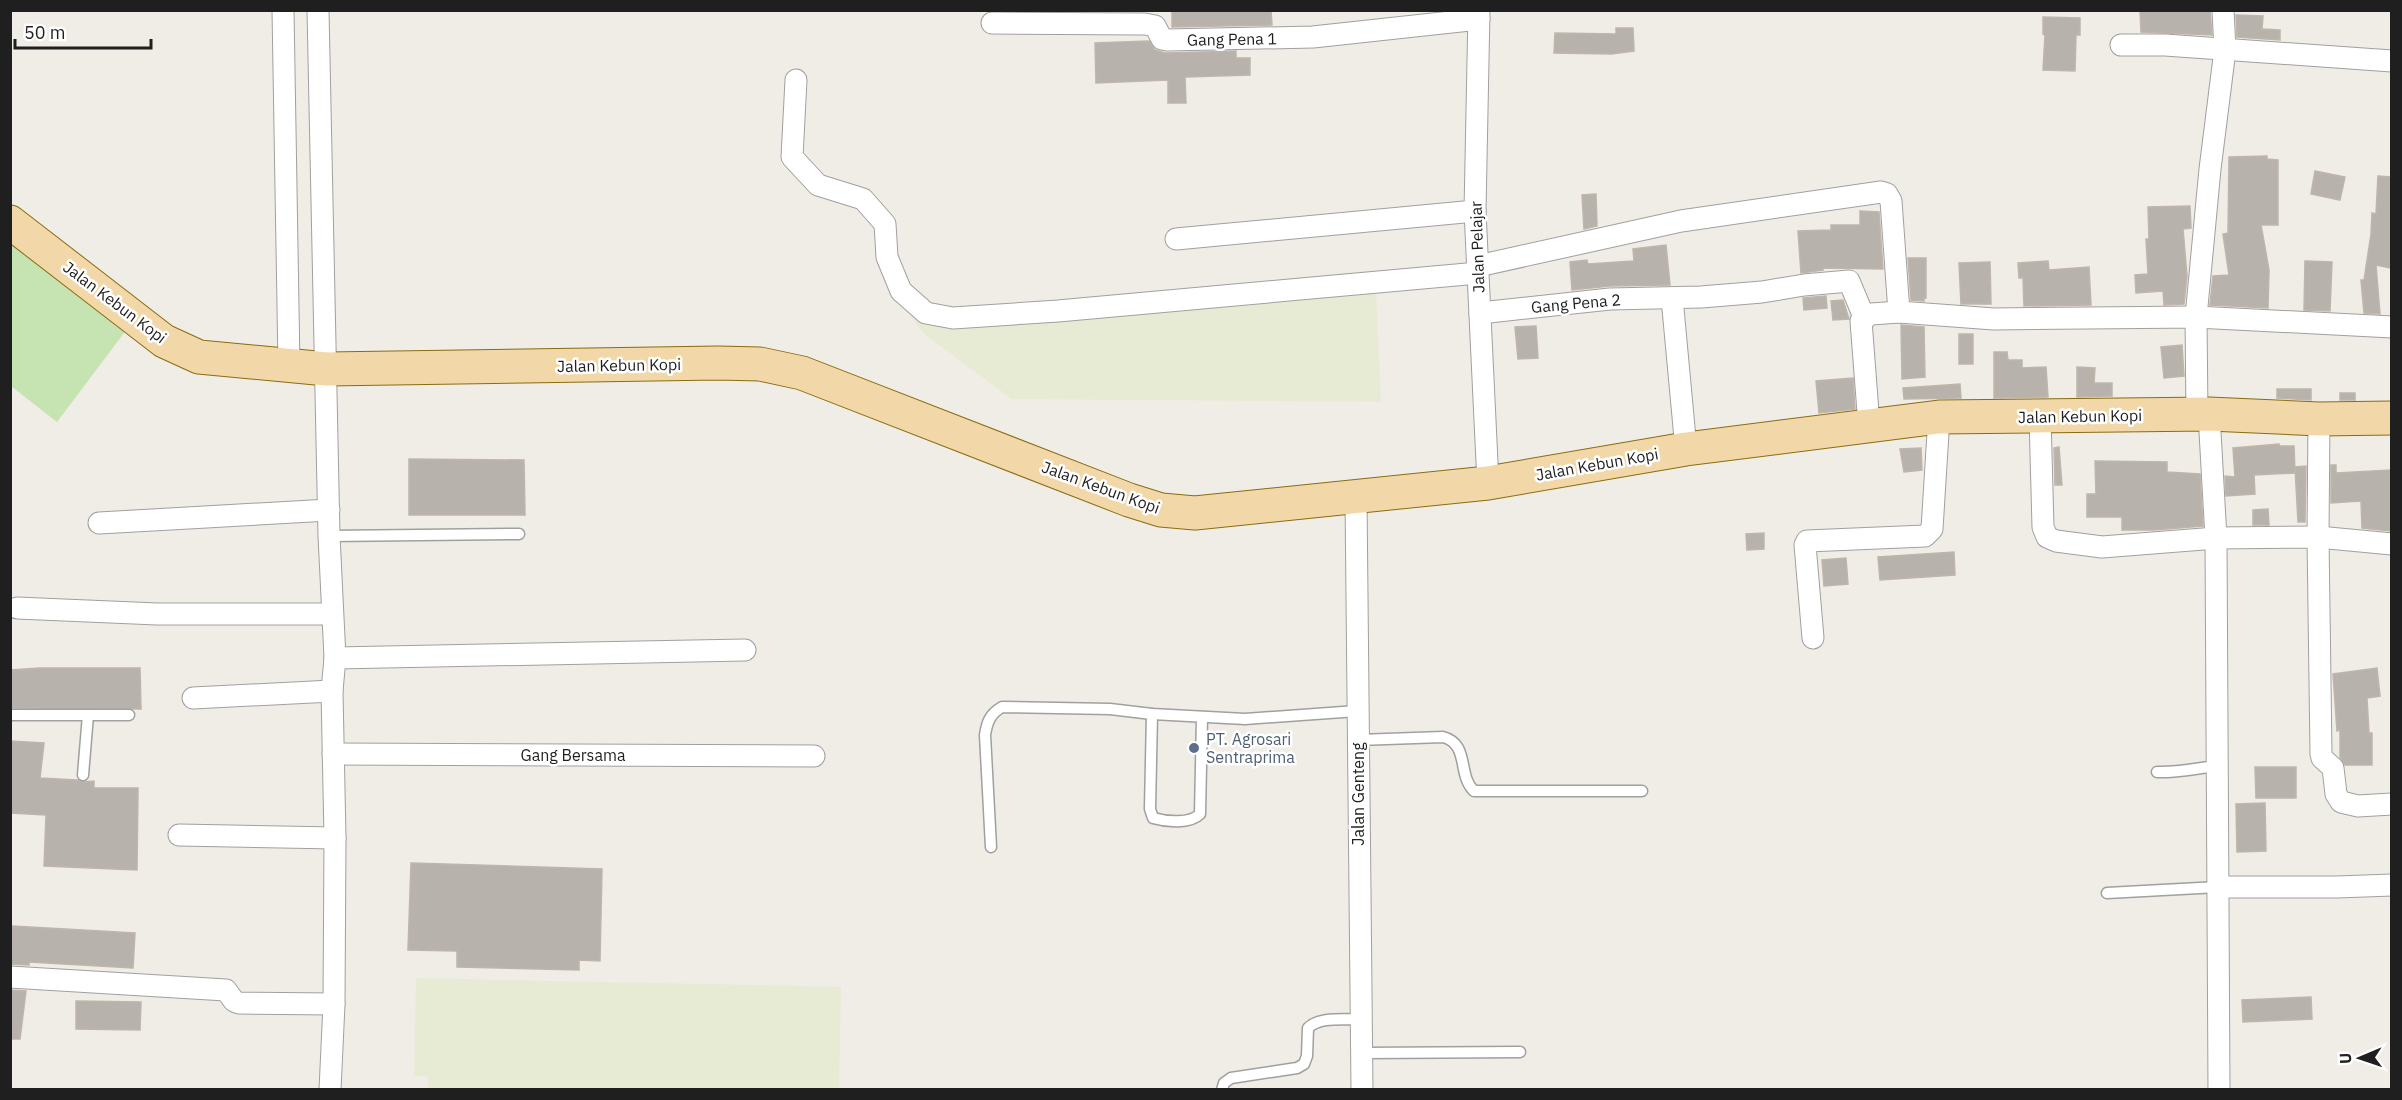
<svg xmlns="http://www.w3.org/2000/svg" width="2402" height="1100" viewBox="0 0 2402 1100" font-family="'IBM Plex Sans',sans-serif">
<rect width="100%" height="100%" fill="#efede6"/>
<g fill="#e7ebd4">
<polygon points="1375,270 1381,402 1012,399 924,334 910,316"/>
<polygon points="416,978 841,987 839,1089 428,1089 428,1077 414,1076"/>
</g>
<polygon fill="#c6e3b2" points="10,239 127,329 57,422 11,386"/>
<g fill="#b8b2ac" stroke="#bfb5aa" stroke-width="1.5">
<polygon points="1172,10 1271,10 1272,25 1172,27"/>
<polygon points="2140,10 2210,10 2212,35 2141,32"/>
<polygon points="2236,15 2263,16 2262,29 2280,30 2280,40 2237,37"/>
<polygon points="2043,17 2080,18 2080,35 2076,35 2075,71 2043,70 2045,35 2043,34"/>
<polygon points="1616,28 1633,28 1634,51 1611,54 1554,53 1555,33 1616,34"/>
<polygon points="1149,41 1155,50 1165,53 1236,51 1236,58 1250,58 1250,75 1185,77 1186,103 1168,103 1168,80 1096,83 1095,43"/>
<polygon points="2267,156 2267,159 2278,160 2278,225 2261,225 2269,270 2268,308 2210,305 2213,276 2229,275 2223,234 2228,233 2229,157"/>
<polygon points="2315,171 2345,177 2340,200 2311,194"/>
<polygon points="2378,176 2391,177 2391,268 2376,265 2380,314 2364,313 2361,280 2364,280 2371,234 2372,213 2376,214"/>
<polygon points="1596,194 1597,226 1584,229 1582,195"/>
<polygon points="2190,206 2191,228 2183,229 2187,276 2184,304 2164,305 2163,291 2136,293 2135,275 2148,274 2146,239 2149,239 2148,207"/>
<polygon points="1860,211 1879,212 1883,269 1823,268 1823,270 1801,273 1798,231 1831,230 1831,225 1860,225"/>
<polygon points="1666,245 1670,285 1610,286 1572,290 1570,262 1587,260 1588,264 1634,261 1633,249"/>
<polygon points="1908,258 1926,258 1926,298 1924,298 1924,301 1911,300"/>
<polygon points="2048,261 2049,270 2089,267 2091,305 2024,306 2023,278 2019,278 2018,263"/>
<polygon points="2305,261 2332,262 2330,311 2304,310"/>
<polygon points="1990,262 1991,304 1961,304 1959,263"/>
<polygon points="1826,296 1827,308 1804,310 1803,298"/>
<polygon points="1843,300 1849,319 1833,320 1831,301"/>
<polygon points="1901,325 1924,327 1925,377 1902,379"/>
<polygon points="1536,326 1538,358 1518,359 1515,327"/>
<rect x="1959" y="334" width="14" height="30"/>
<polygon points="2182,345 2184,376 2164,378 2161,347"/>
<polygon points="1994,352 2007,352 2008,360 2022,360 2022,368 2046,367 2048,397 1994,398"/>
<polygon points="2077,367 2095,368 2094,383 2112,383 2112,396 2077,397"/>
<polygon points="1853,378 1855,409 1819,413 1816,381"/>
<polygon points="1960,384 1961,398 1904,399 1903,388"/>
<polygon points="2277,389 2311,389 2311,400 2277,398"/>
<rect x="2340" y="393" width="15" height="7"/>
<polygon points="2279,444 2280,446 2294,446 2295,473 2254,475 2255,494 2226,496 2225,476 2235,477 2233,448"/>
<polygon points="2059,447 2062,485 2055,485 2054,448"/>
<polygon points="1921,448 1922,470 1904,472 1900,449"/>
<polygon points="409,459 524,460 525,515 409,515"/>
<polygon points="2095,461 2167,462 2167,472 2200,474 2203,526 2154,530 2122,530 2122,517 2087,517 2087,494 2096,494"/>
<polygon points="2331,465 2336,465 2336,473 2391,470 2391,531 2362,528 2361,501 2331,503"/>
<polygon points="2306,466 2305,522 2298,522 2295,467"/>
<polygon points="2268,509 2269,525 2253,525 2253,510"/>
<polygon points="1764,533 1764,549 1747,550 1746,534"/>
<polygon points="1954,552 1955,575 1880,580 1878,557"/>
<polygon points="1846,558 1848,584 1824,586 1822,560"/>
<polygon points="40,668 140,668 141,709 10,708 10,670"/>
<polygon points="2377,668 2380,696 2367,698 2369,733 2372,733 2372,765 2345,765 2340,757 2340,730 2337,731 2333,674"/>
<polygon points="10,741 44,743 40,778 77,780 83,782 94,781 94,788 138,788 137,870 44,866 46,815 10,813"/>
<polygon points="2255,767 2296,767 2296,798 2256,798"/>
<polygon points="2265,803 2266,851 2237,852 2236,804"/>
<polygon points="411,863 602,869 600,961 579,960 579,970 457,967 457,951 408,950"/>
<polygon points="12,926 135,933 133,968 29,962 29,965 10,964"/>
<polygon points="10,990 26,991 20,1039 10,1039"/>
<polygon points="2311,997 2312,1019 2243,1022 2242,1000"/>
<polygon points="76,1001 141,1002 140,1030 76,1029"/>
</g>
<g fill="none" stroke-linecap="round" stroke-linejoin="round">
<g stroke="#a0a0a0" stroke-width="13">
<g id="lane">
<polyline points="329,536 519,534"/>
<path d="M1152,714l-2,95 3,9c14,4 37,6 47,-4l2,-97"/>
<polyline points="10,715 129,715"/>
<path d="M1358,740l85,-3c27,7 14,38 31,54h168"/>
<path d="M2157,772c20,1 40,-4 61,-6"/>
<polyline points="83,775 88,715"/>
<path d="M991,847l-6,-112c2,-13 5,-21 17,-28l108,2 42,5 93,5 112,-8"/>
<polyline points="2107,893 2218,887"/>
<polyline points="1362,1053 1520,1052"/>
<path d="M1222,1090l2,-7 7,-5 66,-10 7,-4 3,-8 1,-28c12,-12 36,-8 52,-9"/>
</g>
</g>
<g stroke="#a0a0a0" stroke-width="23">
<g id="street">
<polyline points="283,10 289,366"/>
<polyline points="318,10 329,536 335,658 332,691 335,838 334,1004 330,1090"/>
<polyline points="1479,10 1475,211 1488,483"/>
<polyline points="992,23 1145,24 1155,26 1162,39 1167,40 1313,37 1479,19"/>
<polyline points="2121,45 2165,45 2392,61"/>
<polyline points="796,80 792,157 818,185 863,199 885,224 887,257 901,291 926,313 953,318 1058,311 1478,273"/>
<polyline points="1176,239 1475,211"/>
<polyline points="1478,266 1681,221 1881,192 1887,194 1891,201 1899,312"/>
<polyline points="1672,298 1686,449"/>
<polyline points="1480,313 1610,299 1701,297 1762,292 1804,285 1849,281 1864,317"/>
<polyline points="2209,414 2216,538 2219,1090"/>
<polyline points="2197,415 2196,317 2210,169 2225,50 2223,10"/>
<polyline points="2040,417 2043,527 2047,537 2056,541 2102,547 2216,538 2318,537 2392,544"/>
<polyline points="2319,419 2318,537 2321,754 2322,758 2333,768 2336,794 2341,802 2358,806 2392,804"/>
<polyline points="1869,425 1861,321 1871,314 1899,312 1994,319 2196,317 2392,327"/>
<polyline points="1356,498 1362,1090"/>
<polyline points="99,523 329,510"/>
<polyline points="17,608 157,614 332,614"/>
<polyline points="1813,638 1805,545 1807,541 1925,536 1932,529 1939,417"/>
<polyline points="335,658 745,650"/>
<polyline points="193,698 332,691"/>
<polyline points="333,754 814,756"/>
<polyline points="179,835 335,838"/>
<polyline points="2218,887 2337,887 2392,885"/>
<polyline points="10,977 226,990 234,1001 239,1003 334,1004"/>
</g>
</g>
<g stroke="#8a6c10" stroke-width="35">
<polyline id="primary" points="10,222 164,341 199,357 327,369 718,363 760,364 802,373 1129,500 1161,510 1195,513 1488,483 1686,449 1939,417 2209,414 2319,419 2392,418"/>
</g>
<use href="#lane" stroke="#fff" stroke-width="10"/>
<use href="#street" stroke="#fff" stroke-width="21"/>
<use href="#primary" stroke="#f2d8a8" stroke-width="33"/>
</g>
<circle fill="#5c6f8a" stroke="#fff" stroke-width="2" cx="1194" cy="748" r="6"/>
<g text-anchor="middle" stroke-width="5" stroke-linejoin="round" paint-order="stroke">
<g font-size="16" fill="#1f1f1f" stroke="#fff">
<text transform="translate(1232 39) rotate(-1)" y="6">Gang Pena 1</text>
<text transform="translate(1477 247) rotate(-92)" y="6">Jalan Pelajar</text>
<text transform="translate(115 302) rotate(37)" y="6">Jalan Kebun Kopi</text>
<text transform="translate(1576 303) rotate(-5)" y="6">Gang Pena 2</text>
<text transform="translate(619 365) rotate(-1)" y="6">Jalan Kebun Kopi</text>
<text transform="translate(2080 416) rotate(-1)" y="6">Jalan Kebun Kopi</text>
<text transform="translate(1597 464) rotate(-10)" y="6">Jalan Kebun Kopi</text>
<text transform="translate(1101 487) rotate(20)" y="6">Jalan Kebun Kopi</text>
<text x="573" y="761">Gang Bersama</text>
<text transform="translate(1358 794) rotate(-90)" y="6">Jalan Genteng</text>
</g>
<g font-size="16" fill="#4e5e75" stroke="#fff" text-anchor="start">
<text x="1206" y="745">PT. Agrosari<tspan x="1206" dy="18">Sentraprima</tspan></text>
</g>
</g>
<rect width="2402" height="1100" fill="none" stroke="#1f1f1f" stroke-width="24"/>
<g transform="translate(2360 1058) rotate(268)" stroke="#ffffff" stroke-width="4.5" paint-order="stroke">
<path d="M0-4.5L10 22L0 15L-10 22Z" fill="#1f1f1f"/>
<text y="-9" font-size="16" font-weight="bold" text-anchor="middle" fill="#1f1f1f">U</text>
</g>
<path d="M15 39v9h136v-9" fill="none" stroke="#1f1f1f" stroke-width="3"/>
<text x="24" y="39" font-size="18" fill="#1f1f1f" stroke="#ffffff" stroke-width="4.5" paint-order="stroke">50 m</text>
</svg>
